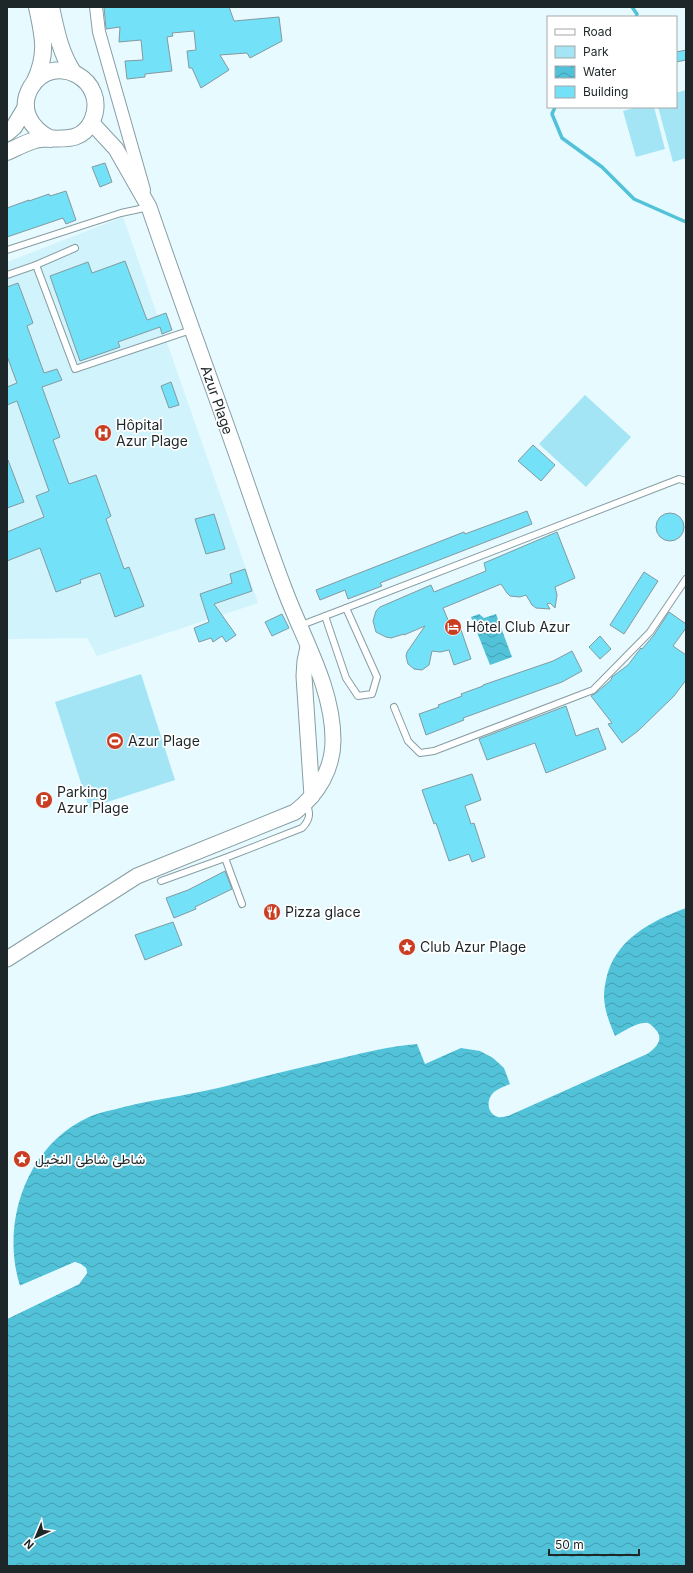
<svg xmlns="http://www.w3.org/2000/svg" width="693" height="1573" viewBox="0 0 693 1573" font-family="Inter,Vazirmatn,sans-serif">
<defs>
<pattern id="water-waves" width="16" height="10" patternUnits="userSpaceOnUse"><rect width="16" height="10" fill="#52c2d9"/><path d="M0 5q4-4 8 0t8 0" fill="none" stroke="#439db0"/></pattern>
</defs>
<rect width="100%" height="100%" fill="#e6faff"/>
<polygon fill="#d1f3fc" points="123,217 258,603 97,656 87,638 7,639 7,262"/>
<g fill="#a3e5f4">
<polygon points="686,90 686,158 673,162 658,107 676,107 676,93"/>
<polygon points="637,107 654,107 665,149 636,157 623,111"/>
<polygon points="585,395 631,437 586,487 539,444"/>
<polygon points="141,674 175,780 89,808 55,702"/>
</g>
<g fill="url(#water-waves)">
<polygon points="479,614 484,618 496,614 512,657 490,665 471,617"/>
<path d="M686,908v658h-679v-247l72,-35 8,-11 -1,-5 -11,-6 -55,24c-20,-64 7,-141 69,-169 11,-5 24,-7 35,-10 36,-9 74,-13 110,-23 36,-9 72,-18 108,-26 25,-6 49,-12 75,-14l8,20 36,-16 19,3 13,7 11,10 6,16c-5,2 -13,5 -17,9 -7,7 -6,21 5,24 3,1 7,-1 10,-1l139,-62c9,-6 18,-15 8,-25 -1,-2 -5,-5 -7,-6 -10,-2 -25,9 -33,13 -5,-12 -11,-26 -11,-41 0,-4 1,-10 2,-15 8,-40 45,-59 80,-72z"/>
</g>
<polygon fill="#e6faff" points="75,1262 81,1264 86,1268 87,1273 79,1284 7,1319 7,1317 78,1283 85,1273 84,1269 75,1264 21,1287 19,1286"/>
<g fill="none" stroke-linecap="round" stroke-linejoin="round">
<g stroke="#52c2d9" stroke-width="3.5">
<polyline points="632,7 637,14 636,17"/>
<polyline points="555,107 552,114 562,138 602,167 634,199 686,222"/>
</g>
</g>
<g fill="#73e1f8" stroke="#839a9f">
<polygon points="104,7 229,7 234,21 279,17 282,41 250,58 247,53 220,55 229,70 201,88 192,68 189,68 187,51 196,50 194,31 172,33 173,36 167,37 172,71 145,74 145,77 127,79 125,61 143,60 141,40 119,42 120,27 106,29"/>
<polygon points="686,50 686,60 676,62 676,52"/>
<polygon points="105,163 112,182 100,187 92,167"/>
<polygon points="66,191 76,220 66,224 63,218 7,237 7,208 29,200 29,201 49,194 50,196"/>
<polygon points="125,261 147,320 166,313 172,330 162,334 160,327 118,342 120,347 80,361 50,276 88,262 92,273"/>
<polygon points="18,283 33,323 27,326 44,373 57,369 62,380 42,387 60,437 53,440 69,484 96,475 111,516 106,519 124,569 129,567 144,606 115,617 100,573 80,580 81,583 56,592 40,548 7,561 7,532 44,517 36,496 49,491 17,401 7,405 7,387 17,383 7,356 7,287"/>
<polygon points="171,382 179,405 169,408 161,386"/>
<polygon points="533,445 555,465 541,481 518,461"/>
<polygon points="7,460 8,460 24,502 7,508"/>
<polygon points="527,511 532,524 380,583 382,586 348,599 345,590 320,600 316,590 464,532 465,534"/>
<circle cx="670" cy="527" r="14"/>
<polygon points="214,514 225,549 206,554 195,519"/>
<polygon points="557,532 575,578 555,587 557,595 555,608 550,603 547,604 550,609 536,608 532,605 526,595 520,597 510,596 507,593 501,584 443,608 451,627 459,624 471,659 454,665 449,650 440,652 432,651 429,665 422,670 414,669 408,664 406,656 407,652 425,626 404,635 404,634 391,638 386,637 376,632 373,621 376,611 380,607 431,585 434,592 486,571 484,563"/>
<polygon points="245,569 252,591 214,604 236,635 226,642 222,636 213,642 211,638 199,642 194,628 209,622 200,594 232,583 230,574"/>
<polygon points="644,572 658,581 624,634 610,625"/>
<polygon points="669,612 686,624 686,628 673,646 686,655 686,680 674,696 638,731 622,743 608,724 612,723 591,696 596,693 611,680 612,677 628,665 641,648 642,649 654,635"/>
<polygon points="282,614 289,628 272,636 265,622"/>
<polygon points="600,636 611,649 600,659 589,647"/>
<polygon points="572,651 582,671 562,682 463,718 464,720 426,735 419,714 439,707 438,705 462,696 461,694 483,686 483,685 553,661"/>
<polygon points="566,706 576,736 598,728 606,749 546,773 535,743 487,760 479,739"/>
<polygon points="472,774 481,800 465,806 471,824 474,823 485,857 472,862 469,854 449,861 436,823 434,824 422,790"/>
<polygon points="225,871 232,889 195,907 196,909 174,918 166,898 188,890"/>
<polygon points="173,922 182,945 145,960 135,935"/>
</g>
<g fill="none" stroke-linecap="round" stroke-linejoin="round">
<g stroke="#879ea3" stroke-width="8">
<g id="service">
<polyline points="7,250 121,213 149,207"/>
<polyline points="36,265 75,369 191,330"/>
<polyline points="7,275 36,265 75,248"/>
<polyline points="325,616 346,678 358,696 372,694 377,677 346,608 679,479 686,481"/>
<polyline points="299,626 346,608"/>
<polyline points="394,707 408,741 420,753 434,751 593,690 650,632 686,579"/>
<polyline points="161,881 225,858"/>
<path d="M242,904l-17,-46 77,-30c8,-8 9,-15 4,-25"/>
</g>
</g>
<g stroke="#879ea3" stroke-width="14">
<polyline id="minor" points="96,7 99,32 144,190"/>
</g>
<g stroke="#879ea3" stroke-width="17">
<g id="tertiary">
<polyline points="308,647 305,661 304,676 312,796"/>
<path d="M7,959l130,-83 158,-64c23,-18 38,-43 38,-72 0,-53 -31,-103 -49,-152 -18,-47 -34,-96 -51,-144 -28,-79 -57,-158 -84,-237l-33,-58 -25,-27"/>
</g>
</g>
<g stroke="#879ea3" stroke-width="18">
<g id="secondary">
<path d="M51,7c5,23 9,45 22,65"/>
<path d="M35,81c13,-28 8,-46 2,-74"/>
<polyline points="7,133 14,127 26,107"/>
<path d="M7,152c9,-4 18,-9 28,-12 21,-5 44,7 57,-19 18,-41 -38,-71 -61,-34 -13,22 0,42 20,52"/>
</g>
</g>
<use href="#service" stroke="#fff" stroke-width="6"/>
<use href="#minor" stroke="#fff" stroke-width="12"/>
<use href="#tertiary" stroke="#fff" stroke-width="15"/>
<use href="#secondary" stroke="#fff" stroke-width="16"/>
</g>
<defs>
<g id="hospital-disc" transform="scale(0.9)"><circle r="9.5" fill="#c93e23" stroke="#fff"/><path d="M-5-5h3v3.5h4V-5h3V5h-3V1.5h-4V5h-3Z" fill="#fff"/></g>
<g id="hotel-disc" transform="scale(0.9)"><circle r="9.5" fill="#c93e23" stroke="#fff"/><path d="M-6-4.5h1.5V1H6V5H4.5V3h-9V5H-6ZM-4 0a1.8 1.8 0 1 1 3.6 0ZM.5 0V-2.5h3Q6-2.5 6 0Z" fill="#fff"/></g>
<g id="stadium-disc" transform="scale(0.9)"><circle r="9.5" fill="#c93e23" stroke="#fff"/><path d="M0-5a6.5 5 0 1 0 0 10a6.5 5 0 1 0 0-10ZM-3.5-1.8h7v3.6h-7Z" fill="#fff"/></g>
<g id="parking-disc" transform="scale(0.9)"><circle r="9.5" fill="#c93e23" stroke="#fff"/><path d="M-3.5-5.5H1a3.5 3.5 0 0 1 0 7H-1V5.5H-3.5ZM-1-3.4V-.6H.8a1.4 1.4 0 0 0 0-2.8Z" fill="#fff"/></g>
<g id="restaurant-disc" transform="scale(0.9)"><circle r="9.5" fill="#c93e23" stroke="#fff"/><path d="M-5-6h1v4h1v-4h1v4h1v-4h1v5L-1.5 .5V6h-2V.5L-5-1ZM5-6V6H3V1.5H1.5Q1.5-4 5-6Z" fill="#fff"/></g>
<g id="sight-disc" transform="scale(0.9)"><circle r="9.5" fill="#c93e23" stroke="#fff"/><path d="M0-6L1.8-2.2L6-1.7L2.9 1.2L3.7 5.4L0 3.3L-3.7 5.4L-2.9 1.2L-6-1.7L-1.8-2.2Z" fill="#fff"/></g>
</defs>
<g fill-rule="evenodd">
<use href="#hospital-disc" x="103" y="433"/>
<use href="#hotel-disc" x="453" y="627"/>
<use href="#stadium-disc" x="115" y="741"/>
<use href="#parking-disc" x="44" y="800"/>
<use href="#restaurant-disc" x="272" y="912"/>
<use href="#sight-disc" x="407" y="947"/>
<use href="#sight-disc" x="22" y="1159"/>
</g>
<g text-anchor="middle" stroke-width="3.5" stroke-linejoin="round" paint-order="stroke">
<g font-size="14" fill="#1d2628" stroke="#fff">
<text transform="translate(217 400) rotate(71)" y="5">Azur Plage</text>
</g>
<g font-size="14" fill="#1d2628" stroke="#fff" text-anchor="start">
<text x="116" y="430">Hôpital<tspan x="116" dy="16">Azur Plage</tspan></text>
<text x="466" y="632">Hôtel Club Azur</text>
<text x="128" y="746">Azur Plage</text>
<text x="57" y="797">Parking<tspan x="57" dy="16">Azur Plage</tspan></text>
<text x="285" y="917">Pizza glace</text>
<text x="420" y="952">Club Azur Plage</text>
<text x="35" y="1164">شاطئ شاطئ النخيل</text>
</g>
</g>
<rect width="693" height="1573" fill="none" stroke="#1d2628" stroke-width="16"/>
<rect x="547" y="16" width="130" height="92" fill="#ffffff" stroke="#a5a8a9"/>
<rect x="555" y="29" width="20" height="6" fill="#ffffff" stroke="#a5a8a9"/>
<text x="583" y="36" font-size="12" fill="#1d2628">Road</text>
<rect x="555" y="46" width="20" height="12" fill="#a3e5f4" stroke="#a5a8a9"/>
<text x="583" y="56" font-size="12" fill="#1d2628">Park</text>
<rect x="555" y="66" width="20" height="12" fill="url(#water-waves)" stroke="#a5a8a9"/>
<text x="583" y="76" font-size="12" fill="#1d2628">Water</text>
<rect x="555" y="86" width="20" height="12" fill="#73e1f8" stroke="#a5a8a9"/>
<text x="583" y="96" font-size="12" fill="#1d2628">Building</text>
<g transform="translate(36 1537) rotate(224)" stroke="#ffffff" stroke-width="3" paint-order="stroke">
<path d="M0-3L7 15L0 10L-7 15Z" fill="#1d2628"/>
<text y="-6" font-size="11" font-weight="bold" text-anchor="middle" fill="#1d2628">N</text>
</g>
<path d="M549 1549v6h90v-6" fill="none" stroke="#1d2628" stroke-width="2"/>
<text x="555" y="1549" font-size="12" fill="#1d2628" stroke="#ffffff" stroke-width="3" paint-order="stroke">50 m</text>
</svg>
